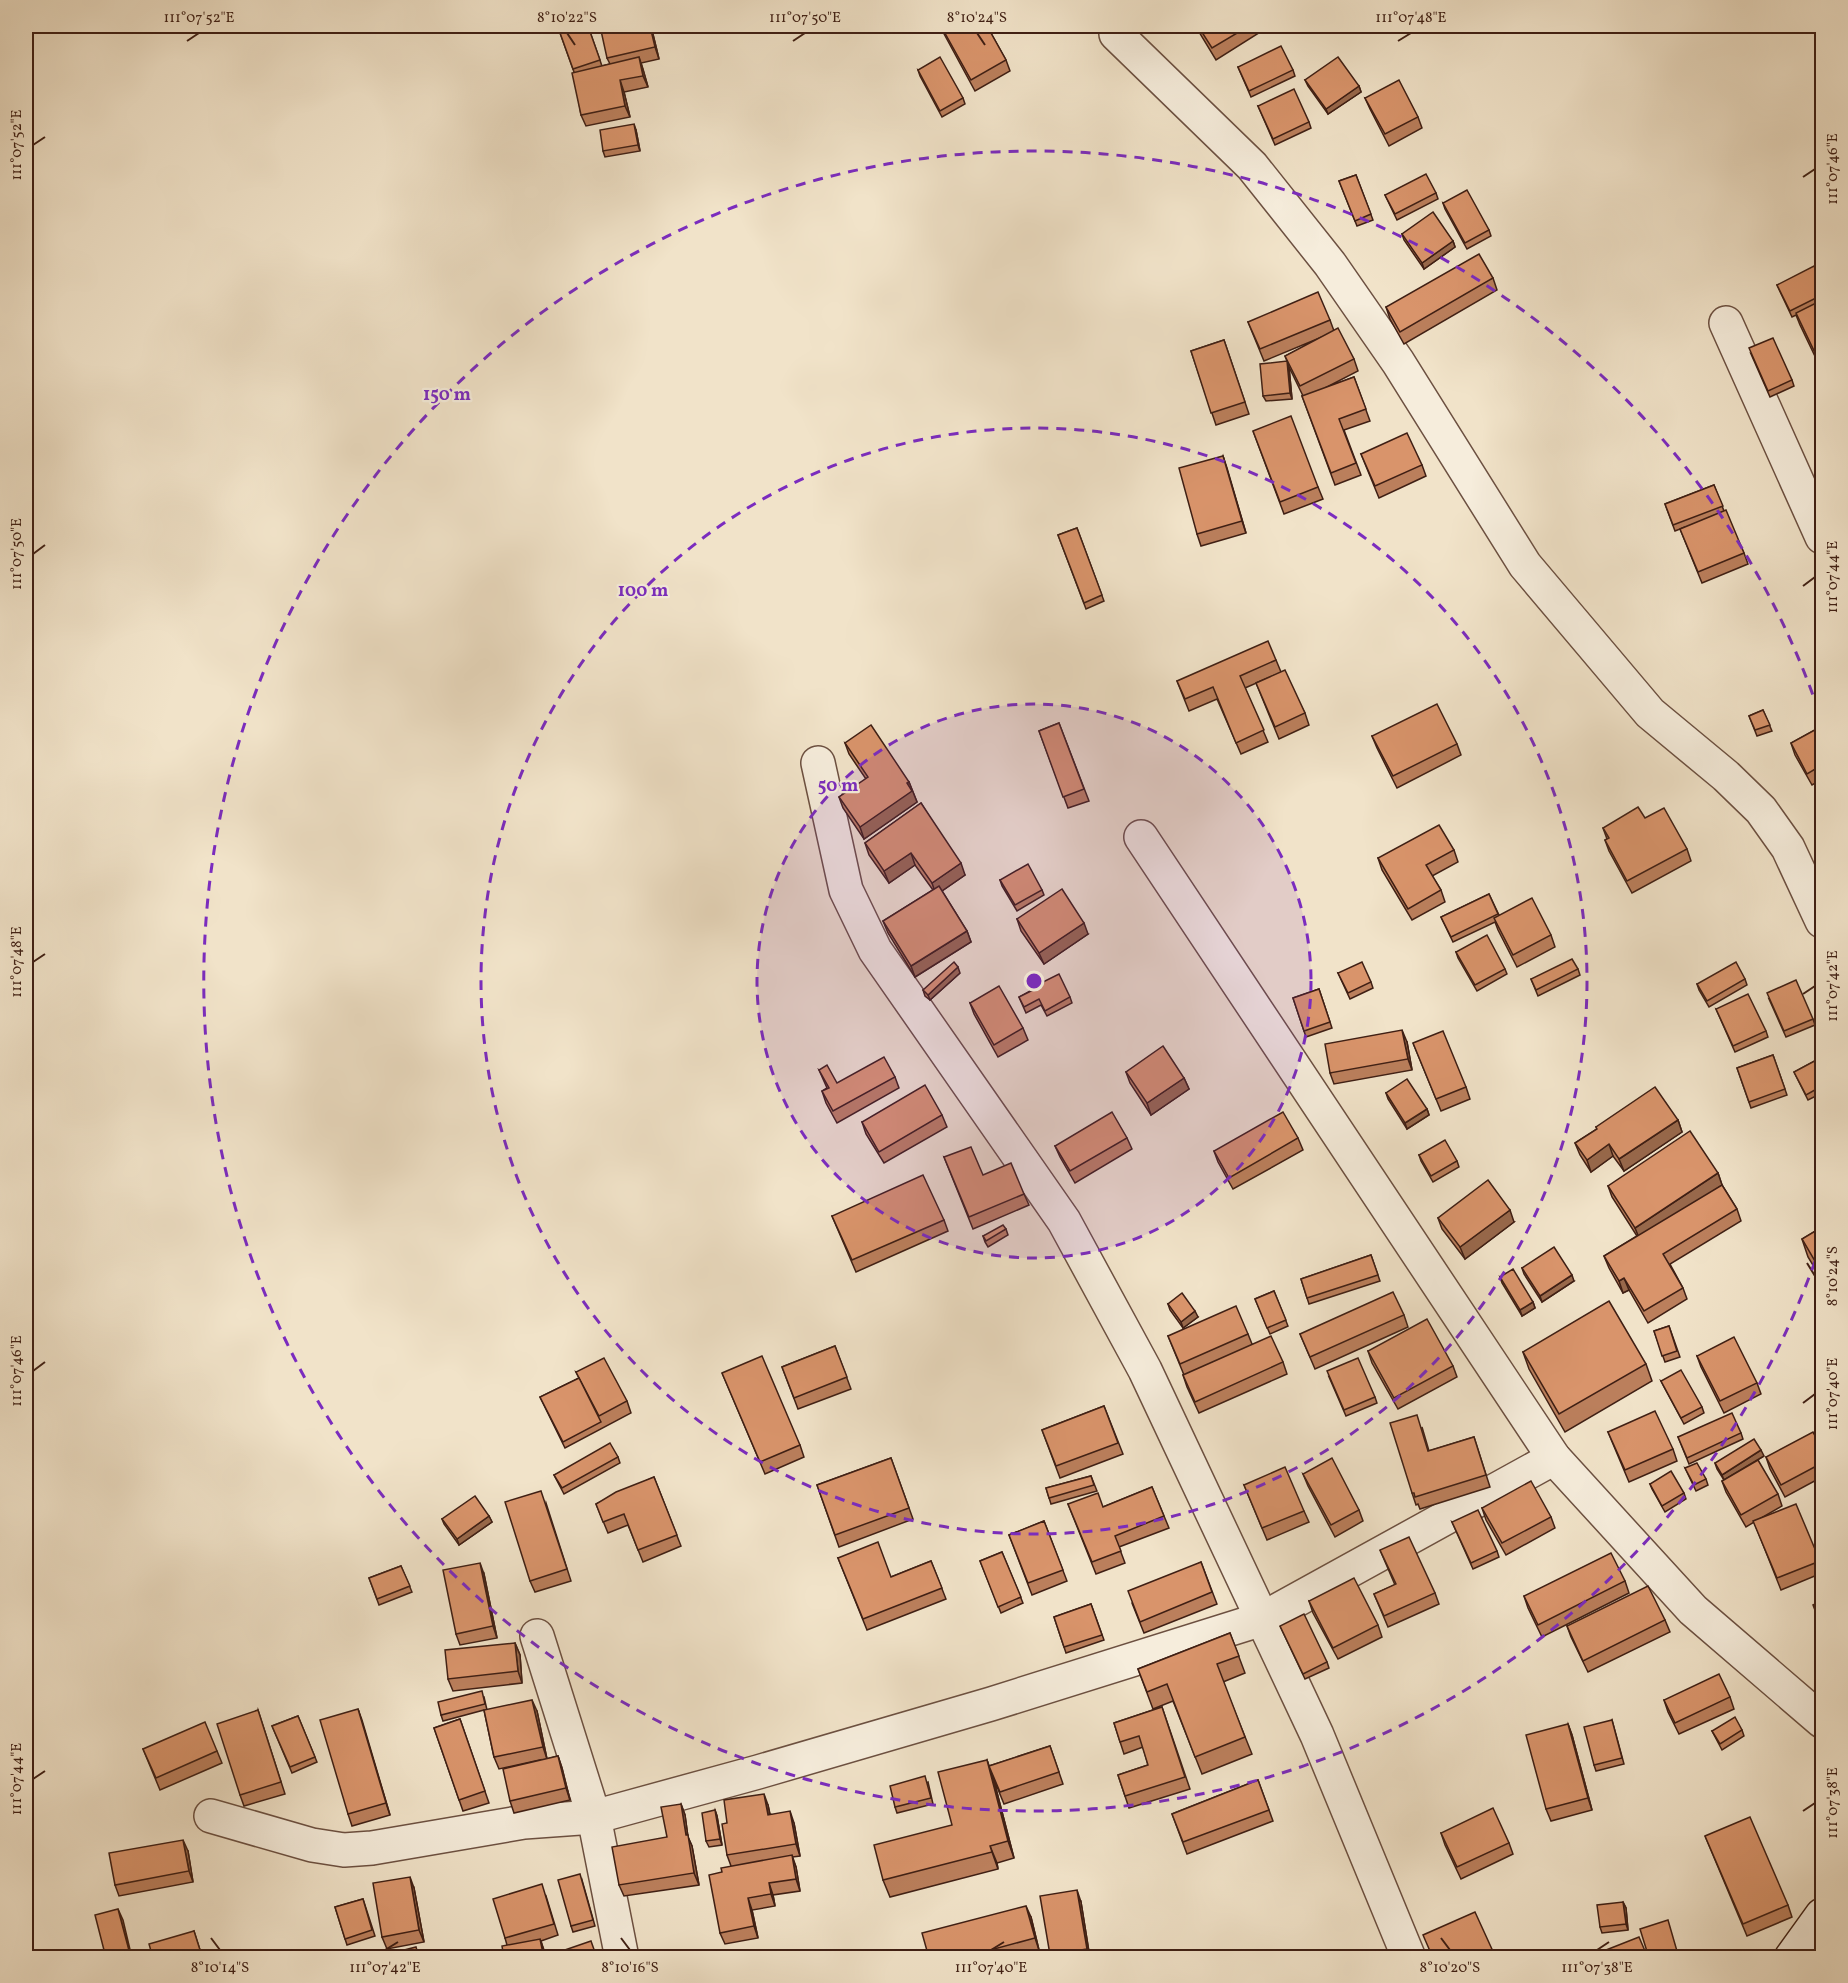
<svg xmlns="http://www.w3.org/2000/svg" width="1848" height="1983" viewBox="0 0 1848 1983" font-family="Vollkorn,serif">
<rect width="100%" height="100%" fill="#f1e3c9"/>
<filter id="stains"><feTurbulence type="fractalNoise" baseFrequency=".00333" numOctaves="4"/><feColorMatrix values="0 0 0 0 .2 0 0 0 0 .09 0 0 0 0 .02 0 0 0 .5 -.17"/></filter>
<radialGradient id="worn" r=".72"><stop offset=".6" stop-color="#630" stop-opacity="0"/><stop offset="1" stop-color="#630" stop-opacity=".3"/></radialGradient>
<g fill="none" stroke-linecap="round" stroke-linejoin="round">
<g stroke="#6c5041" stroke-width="36">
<g id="street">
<polyline points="1116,34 1252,166 1330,264 1398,362 1525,565 1650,713 1726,776 1761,810 1788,848 1822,921"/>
<polyline points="1726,323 1822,537"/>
<polyline points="818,763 846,890 875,950 1064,1221 1145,1370 1317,1735 1409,1958"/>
<polyline points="1141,837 1554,1458 1693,1610 1822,1721"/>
<polyline points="537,1636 594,1817 622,1958"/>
<polyline points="211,1816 312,1845 344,1850 372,1848 524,1822 594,1817 758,1772 991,1704 1262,1619 1554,1458"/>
</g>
</g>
<g stroke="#3f1f14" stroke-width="36">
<polyline id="secondary" points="1791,1958 1822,1915"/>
</g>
<use href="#street" stroke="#f6eddc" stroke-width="33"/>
<use href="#secondary" stroke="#f6eddc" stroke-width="33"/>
</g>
<g fill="#bb7f5c" stroke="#3f1f14" stroke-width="1.5">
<polygon points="588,26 602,66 610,64 607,58 651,26 659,59 641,63 648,87 624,92 630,117 586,126 581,115 574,72 559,30"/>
<polygon points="940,26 987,26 1006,60 1010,71 975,91 943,32"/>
<polygon points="1196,26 1260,26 1262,31 1216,60 1199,32"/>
<polygon points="1238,67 1293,70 1295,76 1251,97"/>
<polygon points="918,70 963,98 965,104 942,117 920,76"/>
<polygon points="1305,80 1359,86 1361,92 1328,114 1308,86"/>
<polygon points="1365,98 1418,117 1422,128 1389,146 1370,109"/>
<polygon points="1258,106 1309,122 1311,128 1275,145"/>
<polygon points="636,130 640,151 605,157 603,151"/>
<polygon points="1356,175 1373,220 1357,226 1339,181"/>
<polygon points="1436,193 1438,199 1397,220 1385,195"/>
<polygon points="1443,203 1489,230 1491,236 1467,249 1445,209"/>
<polygon points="1402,234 1453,241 1455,247 1424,269 1404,240"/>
<polygon points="1493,278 1497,290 1404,344 1390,319 1386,307"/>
<polygon points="1822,283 1822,371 1800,325 1796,315 1792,317 1777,285"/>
<polygon points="1330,320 1334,331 1354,359 1358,371 1325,388 1354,377 1370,421 1344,430 1361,475 1335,485 1302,396 1303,396 1289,367 1292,399 1266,401 1263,396 1287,361 1285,356 1322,337 1264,361 1248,322"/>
<polygon points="1224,340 1249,414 1216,425 1191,351"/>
<polygon points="1751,354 1792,380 1794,386 1770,397"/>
<polygon points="1253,431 1318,487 1323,499 1284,514"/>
<polygon points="1361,454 1422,465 1426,476 1379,498"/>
<polygon points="1223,456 1246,533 1201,546 1197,534"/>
<polygon points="1714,485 1724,511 1744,553 1748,564 1702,583 1680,529 1685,527 1675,531 1665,504"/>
<polygon points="1077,528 1104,601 1086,609 1058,535"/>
<polygon points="1276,660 1281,672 1305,713 1309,725 1279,739 1256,683 1275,675 1245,688 1268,742 1241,754 1217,699 1189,711 1177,681"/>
<polygon points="1763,710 1772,731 1757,736 1749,716"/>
<polygon points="1059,723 1089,801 1068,808 1039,731"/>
<polygon points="1822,726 1822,796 1817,782 1812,785 1795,755 1791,743"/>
<polygon points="1372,736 1457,744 1461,755 1397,788 1377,748"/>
<polygon points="845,743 909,782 917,802 864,839 843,808 839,797 866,779 849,754"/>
<polygon points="921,803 965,875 942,891 967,931 971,942 915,977 888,933 883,921 933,890 915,865 889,883 869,855 865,843"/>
<polygon points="1645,818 1687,849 1691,861 1632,893 1609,851 1605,840 1607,839 1603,828"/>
<polygon points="1454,850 1458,862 1432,876 1441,890 1445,902 1412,920 1382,870 1378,858"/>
<polygon points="1000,880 1042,890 1044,895 1017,911 1002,886"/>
<polygon points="1489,894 1499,915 1551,935 1555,947 1517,967 1498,930 1495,922 1453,942 1441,917"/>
<polygon points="1017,919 1088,934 1044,964 1021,931"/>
<polygon points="1456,952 1505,969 1507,974 1477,991 1458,958"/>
<polygon points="1578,969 1580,975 1538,996 1531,979"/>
<polygon points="960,973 930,1000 925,996 923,990"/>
<polygon points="1338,973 1371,982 1373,988 1350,999"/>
<polygon points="1745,979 1747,985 1709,1007 1699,990 1697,984"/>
<polygon points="1033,987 1070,997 1072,1003 1047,1016 1041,1005 1026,1013 1019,997 1034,989"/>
<polygon points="1319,989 1332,1028 1306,1037 1293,998"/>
<polygon points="1769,999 1813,1019 1815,1025 1786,1037"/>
<polygon points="970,1003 1023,1028 1028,1040 998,1057 974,1014"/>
<polygon points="1716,1009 1766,1031 1768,1037 1735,1052"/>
<polygon points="1407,1042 1412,1070 1334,1084 1330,1073"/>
<polygon points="1413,1043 1466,1087 1470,1099 1441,1111"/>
<polygon points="1773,1055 1787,1095 1751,1108 1737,1068"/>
<polygon points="1822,1057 1822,1093 1808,1100 1794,1072"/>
<polygon points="819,1070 837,1083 895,1077 899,1088 837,1123 826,1103 822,1091 827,1088"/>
<polygon points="1126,1072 1184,1078 1189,1089 1151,1115 1130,1083"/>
<polygon points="1386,1093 1427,1109 1429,1115 1407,1129 1388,1099"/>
<polygon points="942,1115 947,1127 884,1163 866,1134 862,1122"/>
<polygon points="1678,1120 1682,1132 1624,1171 1613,1156 1591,1172 1580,1155 1575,1143 1597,1129 1596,1127"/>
<polygon points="1127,1138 1132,1149 1075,1183 1060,1157 1055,1146"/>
<polygon points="1298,1138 1303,1150 1233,1189 1218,1162 1214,1151"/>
<polygon points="1419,1155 1457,1161 1459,1167 1433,1182 1421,1161"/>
<polygon points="944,1157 1024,1194 1029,1205 973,1229"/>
<polygon points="1718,1173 1722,1185 1737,1209 1741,1221 1670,1264 1683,1288 1687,1299 1648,1323 1629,1290 1623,1293 1609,1268 1604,1256 1637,1236 1612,1197 1608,1186"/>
<polygon points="832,1216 944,1220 948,1231 856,1272"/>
<polygon points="1438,1218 1514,1222 1465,1259 1442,1229"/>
<polygon points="1822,1227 1822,1280 1808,1257 1802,1239"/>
<polygon points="1006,1229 1008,1235 988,1247 985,1242 983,1236"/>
<polygon points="1371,1255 1380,1281 1309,1304 1301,1279"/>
<polygon points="1522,1268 1574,1281 1542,1302 1524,1274"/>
<polygon points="1500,1277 1533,1302 1535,1308 1522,1316 1502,1283"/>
<polygon points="1274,1291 1288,1326 1270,1334 1255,1299"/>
<polygon points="1168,1304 1198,1317 1183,1328 1170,1310"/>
<polygon points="1404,1315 1408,1327 1315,1369 1300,1334"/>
<polygon points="1669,1326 1680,1357 1665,1362 1654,1331"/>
<polygon points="1248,1334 1252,1344 1283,1362 1287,1374 1199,1413 1187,1387 1183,1375 1184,1375 1168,1336"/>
<polygon points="835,1346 851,1389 798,1409 782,1367"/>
<polygon points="1368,1351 1453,1366 1457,1377 1398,1409 1372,1363"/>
<polygon points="1523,1352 1646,1364 1652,1381 1565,1432 1529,1369"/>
<polygon points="1697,1356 1757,1383 1761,1394 1724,1413 1701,1367"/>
<polygon points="576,1372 627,1401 631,1413 565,1448 540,1397 579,1378"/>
<polygon points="722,1373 800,1445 804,1457 765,1474"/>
<polygon points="1329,1377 1375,1397 1377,1403 1346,1416"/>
<polygon points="1661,1381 1702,1407 1704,1413 1684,1424 1664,1387"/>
<polygon points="1104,1406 1123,1454 1060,1478 1042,1430"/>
<polygon points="1422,1427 1429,1451 1474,1437 1490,1487 1420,1509 1418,1504 1416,1505 1412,1493"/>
<polygon points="1608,1432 1673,1449 1677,1461 1629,1482"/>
<polygon points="1741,1433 1743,1439 1689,1464 1678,1437"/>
<polygon points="1822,1450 1822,1477 1785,1497 1770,1469 1766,1457"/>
<polygon points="1764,1456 1740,1470 1778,1494 1782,1506 1761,1518 1820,1561 1822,1569 1822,1573 1781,1590 1754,1522 1746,1527 1726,1492 1722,1481 1724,1480 1717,1469 1715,1463"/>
<polygon points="618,1457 620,1463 564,1494 554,1475"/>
<polygon points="891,1458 913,1519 839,1547 817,1485"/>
<polygon points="1685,1468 1706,1479 1708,1485 1696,1491"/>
<polygon points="1303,1474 1359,1510 1363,1521 1335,1537 1308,1486"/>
<polygon points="1091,1476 1097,1491 1051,1504 1046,1488"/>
<polygon points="654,1477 681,1546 643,1562 628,1525 608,1533 596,1504"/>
<polygon points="1650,1484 1684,1493 1686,1499 1665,1512 1652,1489"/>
<polygon points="1244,1485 1304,1511 1309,1522 1267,1540"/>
<polygon points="1152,1487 1169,1528 1119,1547 1125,1563 1096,1574 1068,1504 1103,1507"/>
<polygon points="546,1503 571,1581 535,1592 530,1581"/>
<polygon points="1482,1508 1551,1517 1555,1528 1506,1555 1486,1520"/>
<polygon points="489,1516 492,1522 459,1545 444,1524 442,1519"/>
<polygon points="1044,1521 1067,1581 1032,1595 1009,1535"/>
<polygon points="1452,1522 1497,1551 1499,1557 1473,1569"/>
<polygon points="1380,1550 1435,1593 1439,1604 1388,1627 1374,1594 1395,1585"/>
<polygon points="1002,1552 1023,1603 1001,1613 980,1561"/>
<polygon points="838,1558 891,1577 931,1561 946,1599 867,1630"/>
<polygon points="1201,1562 1217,1604 1144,1633 1132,1603"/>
<polygon points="401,1566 412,1592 379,1605 369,1578"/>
<polygon points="484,1574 497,1638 460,1645 456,1634"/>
<polygon points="1625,1581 1629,1593 1542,1637 1528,1608 1524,1596"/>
<polygon points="1309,1601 1378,1625 1382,1637 1338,1659 1313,1613"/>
<polygon points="1091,1604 1104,1640 1066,1653 1054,1617"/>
<polygon points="1665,1620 1670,1632 1588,1672 1571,1637 1567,1626"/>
<polygon points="1280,1626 1327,1662 1329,1668 1305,1679"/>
<polygon points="1230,1633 1245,1673 1223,1682 1252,1754 1202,1774 1173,1701 1153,1709 1138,1669"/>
<polygon points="515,1643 520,1655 522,1683 453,1691 448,1679"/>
<polygon points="484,1697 487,1710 537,1711 547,1759 558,1756 562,1768 570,1800 514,1813 510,1801 540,1760 499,1769 494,1757 484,1710 443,1721 441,1715"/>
<polygon points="1730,1697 1734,1709 1679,1734 1668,1712 1664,1700"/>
<polygon points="1162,1707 1190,1789 1129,1808 1118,1775 1148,1765 1143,1747 1124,1754 1114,1723"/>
<polygon points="358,1709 390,1815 352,1826 348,1814"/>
<polygon points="258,1710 285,1794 244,1806 240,1795"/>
<polygon points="298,1716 317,1762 292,1773 272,1726"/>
<polygon points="460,1719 489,1803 463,1811 434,1728"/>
<polygon points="1612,1720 1624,1764 1596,1771 1594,1765"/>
<polygon points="1568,1724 1572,1735 1592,1810 1551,1821 1546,1809"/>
<polygon points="1742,1730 1744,1736 1722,1750 1712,1731"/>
<polygon points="1050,1746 1063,1784 1004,1804 993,1777 1014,1858 997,1863 998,1869 890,1897 883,1880 952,1825 987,1760 989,1766"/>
<polygon points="143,1749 217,1751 222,1763 160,1790"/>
<polygon points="1258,1780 1273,1821 1187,1854 1172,1814"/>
<polygon points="928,1782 933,1804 897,1813 895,1807"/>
<polygon points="681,1804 685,1815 688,1837 692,1846 699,1885 624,1896 619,1885 667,1837"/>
<polygon points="768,1805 770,1814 794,1823 800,1856 792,1857 796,1867 800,1891 773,1895 775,1906 752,1910 758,1938 725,1944 720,1933 722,1872 731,1866 727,1855 727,1823"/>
<polygon points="715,1810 717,1816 722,1845 709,1847 706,1841"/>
<polygon points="1441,1833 1509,1843 1513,1854 1461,1879 1445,1845"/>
<polygon points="1705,1836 1788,1905 1792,1917 1747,1936"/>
<polygon points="188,1851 193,1882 119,1896 115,1885"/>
<polygon points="582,1880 595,1926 573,1932 571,1926"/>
<polygon points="414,1888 424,1942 387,1949 382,1937"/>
<polygon points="546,1896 558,1935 541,1941 546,1958 504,1958 507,1945 505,1938"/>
<polygon points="363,1899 375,1936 347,1945 335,1907"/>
<polygon points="1081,1902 1090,1958 1050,1958 1050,1955"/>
<polygon points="1623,1902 1626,1908 1628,1930 1602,1933 1600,1927"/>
<polygon points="1031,1917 1039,1950 1010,1958 929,1958"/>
<polygon points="194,1931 202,1956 196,1958 153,1958"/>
</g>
<g fill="#98684b" stroke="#3f1f14" stroke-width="1.5">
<polygon points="650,26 651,26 659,59 655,47"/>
<polygon points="639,57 643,69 648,87 643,76"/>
<polygon points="620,80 624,92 630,117 625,106"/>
<polygon points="1359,86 1361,92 1328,114 1326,109"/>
<polygon points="634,124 636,130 640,151 638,145"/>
<polygon points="1453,241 1455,247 1424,269 1422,263"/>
<polygon points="1287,361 1289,367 1292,399 1290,393"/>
<polygon points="1223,456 1227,468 1246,533 1242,521"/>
<polygon points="909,782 917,802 864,839 860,827"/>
<polygon points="911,853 915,865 889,883 884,871"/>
<polygon points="961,863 965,875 936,895 932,883"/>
<polygon points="1084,923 1088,934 1044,964 1039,953"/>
<polygon points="967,931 971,942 915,977 911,966"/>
<polygon points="958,967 960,973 930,1000 928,995"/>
<polygon points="1402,1030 1407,1042 1412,1070 1408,1059"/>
<polygon points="1184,1078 1189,1089 1151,1115 1147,1103"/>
<polygon points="1427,1109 1429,1115 1407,1129 1405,1123"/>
<polygon points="1678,1120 1682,1132 1624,1171 1619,1159"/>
<polygon points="1609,1144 1613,1156 1591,1172 1587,1160"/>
<polygon points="1718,1173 1722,1185 1640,1240 1635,1228"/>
<polygon points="1510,1210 1514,1222 1465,1259 1460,1247"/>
<polygon points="1572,1275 1574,1281 1542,1302 1540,1296"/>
<polygon points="1624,1278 1629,1290 1623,1293 1619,1281"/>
<polygon points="1533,1302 1535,1308 1522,1316 1520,1310"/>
<polygon points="1195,1311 1198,1317 1183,1328 1181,1322"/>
<polygon points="1761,1450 1764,1456 1724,1480 1722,1475"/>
<polygon points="489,1516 492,1522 459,1545 457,1539"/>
<polygon points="480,1563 484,1574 497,1638 493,1626"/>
<polygon points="515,1643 520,1655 522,1683 518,1671"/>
<polygon points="532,1700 537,1711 547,1759 543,1747"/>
<polygon points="358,1709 362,1720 390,1815 386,1803"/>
<polygon points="1568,1724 1572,1735 1592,1810 1588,1798"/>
<polygon points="558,1756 562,1768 570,1800 566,1788"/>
<polygon points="987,1760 993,1777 1014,1858 1008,1841"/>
<polygon points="764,1794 768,1805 772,1826 768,1815"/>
<polygon points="681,1804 685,1815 688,1837 692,1846 699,1885 694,1873 686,1835"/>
<polygon points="715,1810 717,1816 722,1845 720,1839"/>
<polygon points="790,1811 794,1823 800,1856 796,1844"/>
<polygon points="183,1840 188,1851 193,1882 189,1871"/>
<polygon points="990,1846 997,1863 998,1869 992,1852"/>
<polygon points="792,1855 796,1867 800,1891 796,1879"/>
<polygon points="410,1877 414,1888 424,1942 419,1930"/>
<polygon points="769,1883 773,1895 775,1906 771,1894"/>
<polygon points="1077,1890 1081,1902 1090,1958 1087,1949"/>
<polygon points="748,1898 752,1910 758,1938 754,1926"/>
<polygon points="1623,1902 1626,1908 1628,1930 1626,1924"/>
<polygon points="1026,1906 1031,1917 1039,1950 1035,1938"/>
<polygon points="118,1909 123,1920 132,1958 131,1958"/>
<polygon points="540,1939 544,1950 546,1958 544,1958"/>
</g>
<g fill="#d9946b" stroke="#3f1f14" stroke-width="1.5">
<polygon points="571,26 588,26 600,60 573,69 559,30"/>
<polygon points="600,26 650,26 655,47 607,58"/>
<polygon points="941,26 987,26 1006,60 971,80"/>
<polygon points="1198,26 1249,26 1212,48"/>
<polygon points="1281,46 1293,70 1249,91 1238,67"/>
<polygon points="639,57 643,76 620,80 625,106 581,115 572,73"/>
<polygon points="940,57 963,98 940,111 918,70"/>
<polygon points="1338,57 1359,86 1326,109 1305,80"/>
<polygon points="1399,80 1418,117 1385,134 1365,98"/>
<polygon points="1294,89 1309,122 1273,139 1258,106"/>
<polygon points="634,124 638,145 603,151 600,130"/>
<polygon points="1426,174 1436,193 1395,214 1385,195"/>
<polygon points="1356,175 1371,214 1355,221 1339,181"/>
<polygon points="1467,190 1489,230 1465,243 1443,203"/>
<polygon points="1433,212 1453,241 1422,263 1402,234"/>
<polygon points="1479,254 1493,278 1400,332 1386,307"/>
<polygon points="1814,266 1822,283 1822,295 1790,311 1777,285"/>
<polygon points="1318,292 1330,320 1260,349 1248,322"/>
<polygon points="1822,300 1822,357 1818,359 1796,313"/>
<polygon points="1338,328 1354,359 1300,386 1285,356"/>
<polygon points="1773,338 1792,380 1768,391 1749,348"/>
<polygon points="1224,340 1245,402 1211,413 1191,351"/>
<polygon points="1287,361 1290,393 1263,396 1260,364"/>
<polygon points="1354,377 1366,409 1339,419 1356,463 1331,473 1302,396"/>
<polygon points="1291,416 1318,487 1280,502 1253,431"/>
<polygon points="1407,433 1422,465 1375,486 1361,454"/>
<polygon points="1223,456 1242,521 1197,534 1179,468"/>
<polygon points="1714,485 1723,506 1673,525 1665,504"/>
<polygon points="1726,510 1744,553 1698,572 1680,529"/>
<polygon points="1077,528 1102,595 1084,603 1058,535"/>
<polygon points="1268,641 1276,660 1240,676 1264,730 1236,743 1213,687 1185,699 1177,681"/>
<polygon points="1285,670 1305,713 1275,727 1256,683"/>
<polygon points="1437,704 1457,744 1393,776 1372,736"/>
<polygon points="1763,710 1770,725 1755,730 1749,716"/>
<polygon points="1059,723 1084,789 1063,797 1039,731"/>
<polygon points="871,725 909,782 907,783 912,791 860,827 839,797 868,777 845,743"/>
<polygon points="1822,726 1822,765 1807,774 1791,743"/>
<polygon points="1822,778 1822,792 1817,781"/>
<polygon points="921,803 961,863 932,883 911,853 884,871 865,843"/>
<polygon points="1638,807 1645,818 1664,808 1687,849 1627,881 1605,840 1609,838 1603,828"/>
<polygon points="1439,825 1454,850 1426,865 1441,890 1408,909 1378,858"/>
<polygon points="1028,864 1042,890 1015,905 1000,880"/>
<polygon points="939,886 967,931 911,966 883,921"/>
<polygon points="1062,889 1084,923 1039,953 1017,919"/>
<polygon points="1489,894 1498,914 1451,937 1441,917"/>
<polygon points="1532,898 1551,935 1513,955 1494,918"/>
<polygon points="1487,935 1505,969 1475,985 1456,952"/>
<polygon points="1572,959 1578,969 1536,990 1531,979"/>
<polygon points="954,962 958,967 928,995 923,990"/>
<polygon points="1362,962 1371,982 1348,993 1338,973"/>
<polygon points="1736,962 1745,979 1707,1001 1697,984"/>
<polygon points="1059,974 1070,997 1045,1011 1039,999 1024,1007 1019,997 1035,989 1033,987"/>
<polygon points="1796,980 1813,1019 1784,1031 1767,993"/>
<polygon points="999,986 1023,1028 994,1045 970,1003"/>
<polygon points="1319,989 1330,1022 1304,1031 1293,998"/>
<polygon points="1748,994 1766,1031 1733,1046 1716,1009"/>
<polygon points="1402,1030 1408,1059 1330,1073 1325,1044"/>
<polygon points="1443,1031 1466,1087 1436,1099 1413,1043"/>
<polygon points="1163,1046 1184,1078 1147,1103 1126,1072"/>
<polygon points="1773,1055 1785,1089 1749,1102 1737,1068"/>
<polygon points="884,1057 895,1077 833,1111 822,1091 829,1088 819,1070 827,1065 837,1083"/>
<polygon points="1822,1057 1822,1086 1806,1095 1794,1072"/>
<polygon points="1407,1079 1427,1109 1405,1123 1386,1093"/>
<polygon points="925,1085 942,1115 879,1152 862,1122"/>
<polygon points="1655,1087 1678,1120 1619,1159 1609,1144 1587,1160 1575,1143 1597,1129 1596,1127"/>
<polygon points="1112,1112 1127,1138 1070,1171 1055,1146"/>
<polygon points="1283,1112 1298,1138 1229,1178 1214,1151"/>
<polygon points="1690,1131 1718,1173 1635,1228 1608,1186"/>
<polygon points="1445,1140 1457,1161 1431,1176 1419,1155"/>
<polygon points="971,1147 983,1175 1011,1163 1024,1194 969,1217 944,1157"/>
<polygon points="923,1175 944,1220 852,1260 832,1216"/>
<polygon points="1488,1180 1510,1210 1460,1247 1438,1218"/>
<polygon points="1722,1185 1737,1209 1663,1254 1683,1288 1644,1311 1624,1278 1619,1281 1604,1256"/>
<polygon points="1003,1225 1006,1229 986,1241 983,1236"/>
<polygon points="1822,1227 1822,1273 1802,1239"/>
<polygon points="1554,1247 1572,1275 1540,1296 1522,1268"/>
<polygon points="1371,1255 1378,1275 1307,1298 1301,1279"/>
<polygon points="1513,1269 1533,1302 1520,1310 1500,1277"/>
<polygon points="1274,1291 1286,1320 1267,1328 1255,1299"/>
<polygon points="1393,1292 1404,1315 1310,1357 1300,1334"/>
<polygon points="1182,1293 1195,1311 1181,1322 1168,1304"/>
<polygon points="1609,1301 1646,1364 1559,1414 1523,1352"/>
<polygon points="1236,1306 1248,1334 1180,1364 1168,1336"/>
<polygon points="1427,1319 1453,1366 1394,1398 1368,1351"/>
<polygon points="1669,1326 1677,1351 1662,1356 1654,1331"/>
<polygon points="1271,1336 1283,1362 1195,1402 1183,1375"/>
<polygon points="1734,1337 1757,1383 1720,1401 1697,1356"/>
<polygon points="835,1346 847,1377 794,1398 782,1367"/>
<polygon points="762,1356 800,1445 760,1462 722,1373"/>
<polygon points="604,1358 627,1401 599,1416 576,1372"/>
<polygon points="1358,1358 1375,1397 1344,1410 1327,1371"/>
<polygon points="1681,1370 1702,1407 1681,1418 1661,1381"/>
<polygon points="579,1378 601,1422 563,1442 540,1397"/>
<polygon points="1104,1406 1118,1443 1056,1466 1042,1430"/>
<polygon points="1655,1411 1673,1449 1625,1470 1608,1432"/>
<polygon points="1732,1413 1741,1433 1687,1458 1678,1437"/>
<polygon points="1417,1415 1428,1451 1474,1437 1486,1475 1415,1497 1414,1493 1412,1493 1390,1423"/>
<polygon points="1813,1432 1822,1450 1822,1463 1781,1485 1766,1457"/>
<polygon points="1754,1439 1761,1450 1722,1475 1715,1463"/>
<polygon points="610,1443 618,1457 562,1488 554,1475"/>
<polygon points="891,1458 909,1508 835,1535 817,1485"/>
<polygon points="1332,1458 1359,1510 1331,1525 1303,1474"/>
<polygon points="1758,1460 1778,1494 1741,1515 1722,1481"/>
<polygon points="1697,1463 1706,1479 1694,1485 1685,1468"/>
<polygon points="1285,1467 1304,1511 1262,1528 1244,1485"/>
<polygon points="1671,1471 1684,1493 1662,1506 1650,1484"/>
<polygon points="1091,1476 1094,1485 1049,1498 1046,1488"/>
<polygon points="654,1477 677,1535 638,1550 624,1514 603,1522 596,1504 616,1492"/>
<polygon points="1531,1481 1551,1517 1502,1543 1482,1508"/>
<polygon points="1152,1487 1164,1516 1115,1536 1121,1551 1092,1562 1068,1504 1098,1493 1103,1507"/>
<polygon points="541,1491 567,1569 530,1581 505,1502"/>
<polygon points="475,1496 489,1516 457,1539 442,1519"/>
<polygon points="1796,1504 1820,1561 1777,1578 1753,1521"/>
<polygon points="1478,1510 1497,1551 1471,1563 1452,1522"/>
<polygon points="1044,1521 1063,1570 1028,1583 1009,1535"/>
<polygon points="1409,1537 1435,1593 1384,1616 1374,1594 1396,1584 1380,1550"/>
<polygon points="878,1542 891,1577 931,1561 942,1588 863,1619 838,1558"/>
<polygon points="1002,1552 1021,1597 998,1607 980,1561"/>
<polygon points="1611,1553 1625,1581 1538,1625 1524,1596"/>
<polygon points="1201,1562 1212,1592 1140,1622 1128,1591"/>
<polygon points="480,1563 493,1626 456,1634 443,1570"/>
<polygon points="401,1566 410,1586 377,1599 369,1578"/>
<polygon points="1354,1578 1378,1625 1333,1648 1309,1601"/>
<polygon points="1648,1586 1665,1620 1583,1661 1567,1626"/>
<polygon points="1822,1601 1822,1629 1813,1605"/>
<polygon points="1091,1604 1102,1635 1064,1647 1054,1617"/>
<polygon points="1304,1614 1327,1662 1303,1674 1280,1626"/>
<polygon points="1230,1633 1239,1656 1217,1664 1245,1737 1195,1757 1167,1684 1147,1692 1138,1669"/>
<polygon points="515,1643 518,1671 448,1679 445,1650"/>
<polygon points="1719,1674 1730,1697 1675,1723 1664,1700"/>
<polygon points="482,1691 485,1704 441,1715 438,1702"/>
<polygon points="532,1700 543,1747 494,1757 484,1710"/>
<polygon points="1162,1707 1185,1777 1125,1796 1118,1775 1148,1765 1139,1736 1120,1742 1114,1723"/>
<polygon points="358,1709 386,1803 348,1814 320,1720"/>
<polygon points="258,1710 281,1782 240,1795 217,1724"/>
<polygon points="298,1716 315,1757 290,1767 272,1726"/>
<polygon points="1735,1717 1742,1730 1720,1744 1712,1731"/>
<polygon points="460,1719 485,1791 459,1800 434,1728"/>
<polygon points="1612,1720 1622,1758 1594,1765 1584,1727"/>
<polygon points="205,1722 217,1751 156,1778 143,1749"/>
<polygon points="1568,1724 1588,1798 1546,1809 1526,1735"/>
<polygon points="1050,1746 1059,1772 1000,1792 989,1766"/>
<polygon points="558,1756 566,1788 510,1801 503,1769"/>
<polygon points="987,1760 1008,1841 990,1846 992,1852 883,1880 874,1845 952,1825 938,1772"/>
<polygon points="925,1776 931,1798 895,1807 890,1786"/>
<polygon points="1258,1780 1269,1810 1183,1842 1172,1814"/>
<polygon points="764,1794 768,1815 790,1811 796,1844 727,1855 722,1824 727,1823 724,1800"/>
<polygon points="681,1804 686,1835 688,1835 694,1873 619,1885 612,1847 667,1837 661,1807"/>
<polygon points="1493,1808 1509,1843 1457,1867 1441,1833"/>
<polygon points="715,1810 720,1839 706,1841 702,1813"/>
<polygon points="1750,1817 1788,1905 1743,1924 1705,1836"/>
<polygon points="183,1840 189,1871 115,1885 109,1853"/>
<polygon points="792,1855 796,1879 769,1883 771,1894 748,1898 754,1926 720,1933 709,1875 722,1872 721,1868"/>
<polygon points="580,1874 593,1920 571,1926 558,1880"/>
<polygon points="410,1877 419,1930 382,1937 373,1883"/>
<polygon points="542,1884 554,1924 505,1938 493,1899"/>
<polygon points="1077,1890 1087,1949 1050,1955 1040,1896"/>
<polygon points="363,1899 372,1930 345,1939 335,1907"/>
<polygon points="1623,1902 1626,1924 1600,1927 1597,1905"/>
<polygon points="1026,1906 1035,1938 961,1958 929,1958 922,1933"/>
<polygon points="118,1909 131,1958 106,1958 95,1915"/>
<polygon points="1475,1912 1496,1958 1433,1958 1423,1935"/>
<polygon points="1668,1920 1679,1958 1649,1958 1640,1929"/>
<polygon points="194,1931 200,1950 173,1958 153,1958 149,1944"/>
<polygon points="1639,1937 1648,1958 1603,1958 1601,1952"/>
<polygon points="540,1939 544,1958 504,1958 502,1946"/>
<polygon points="591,1941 597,1958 561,1958 559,1952"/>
<polygon points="416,1947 419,1958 382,1958 381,1956"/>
<polygon points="320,1955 321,1958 312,1958"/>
</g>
<path fill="none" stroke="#3f1f14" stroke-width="2" d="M567,33l8,12M977,33l8,12M187,41l12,-8M793,41l12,-8M1398,41l13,-8M33,145l12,-8M1803,177l12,-8M33,554l12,-9M1803,586l12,-9M33,962l12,-8M1803,994l12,-8M1807,1263l8,13M33,1371l12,-9M1803,1403l12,-9M33,1779l12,-8M1803,1811l12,-8M211,1938l9,12M621,1938l9,12M1441,1938l9,12M385,1950l13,-8M991,1950l13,-8M1597,1950l12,-8"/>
<circle cx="1034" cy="981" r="277" fill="#7b2cbf" fill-opacity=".12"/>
<g fill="none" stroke="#7b2cbf" stroke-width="3" stroke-dasharray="10 8">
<circle cx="1034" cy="981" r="277"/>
<circle cx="1034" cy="981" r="553"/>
<path d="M1821 1244A830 830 0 1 1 1821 718"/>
</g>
<circle cx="1034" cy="981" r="9" fill="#7b2cbf" stroke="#f6eddc" stroke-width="3"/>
<g font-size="18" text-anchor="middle" font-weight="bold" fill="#7b2cbf" stroke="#f6eddc" stroke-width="4.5" stroke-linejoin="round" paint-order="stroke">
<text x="447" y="400">150 m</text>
<text x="643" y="596">100 m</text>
<text x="838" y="791">50 m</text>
</g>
<rect width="1848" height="1983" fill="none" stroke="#f1e3c9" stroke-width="66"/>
<rect x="33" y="33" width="1782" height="1917" fill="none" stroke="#3f1f14" stroke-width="2"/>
<g font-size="15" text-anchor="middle" fill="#3f1f14">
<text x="199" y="22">111°07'52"E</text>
<text x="567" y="22">8°10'22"S</text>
<text x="805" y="22">111°07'50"E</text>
<text x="977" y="22">8°10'24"S</text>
<text x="1411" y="22">111°07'48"E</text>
<text transform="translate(16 145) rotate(-90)" y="5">111°07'52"E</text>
<text transform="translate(1832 169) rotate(-90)" y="5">111°07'46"E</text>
<text transform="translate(16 554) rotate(-90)" y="5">111°07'50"E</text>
<text transform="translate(1832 577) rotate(-90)" y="5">111°07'44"E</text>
<text transform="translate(16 962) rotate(-90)" y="5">111°07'48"E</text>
<text transform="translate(1832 986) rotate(-90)" y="5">111°07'42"E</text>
<text transform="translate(1832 1276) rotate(-90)" y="5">8°10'24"S</text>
<text transform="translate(16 1371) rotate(-90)" y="5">111°07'46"E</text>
<text transform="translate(1832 1394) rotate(-90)" y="5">111°07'40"E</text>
<text transform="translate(16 1779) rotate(-90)" y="5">111°07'44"E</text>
<text transform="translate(1832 1803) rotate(-90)" y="5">111°07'38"E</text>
<text x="220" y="1972">8°10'14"S</text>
<text x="385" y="1972">111°07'42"E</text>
<text x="630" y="1972">8°10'16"S</text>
<text x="991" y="1972">111°07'40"E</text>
<text x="1450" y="1972">8°10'20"S</text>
<text x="1597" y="1972">111°07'38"E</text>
</g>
<rect width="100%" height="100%" filter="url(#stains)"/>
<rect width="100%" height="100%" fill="url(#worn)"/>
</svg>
